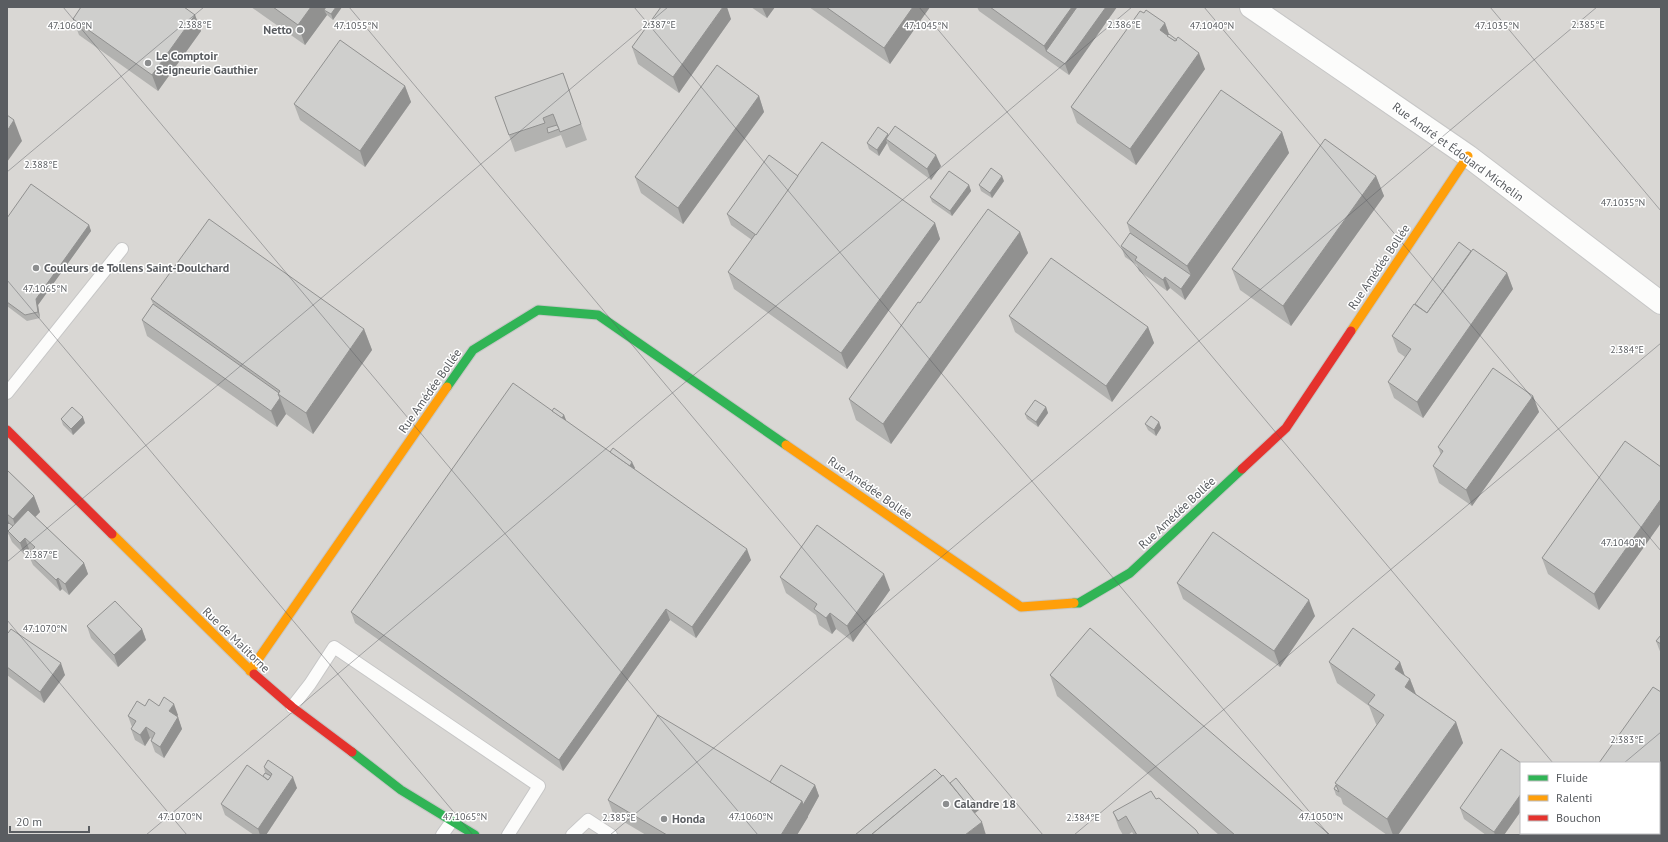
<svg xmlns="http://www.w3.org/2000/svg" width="1668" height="842" viewBox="0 0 1668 842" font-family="'PT Sans',sans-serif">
<rect width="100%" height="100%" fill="#e9e8e4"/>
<path fill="#d9d7d4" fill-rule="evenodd" d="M7,7h1654v828h-1654zM1521,763h138v70h-138z"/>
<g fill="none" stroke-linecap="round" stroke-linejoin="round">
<g stroke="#c6c6c6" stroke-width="14">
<g id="lane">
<polyline points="7,393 122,249"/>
<polyline points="292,707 310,684 334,647 539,786 508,835"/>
<polyline points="442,835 452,821"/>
<polyline points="572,835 588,820 611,835"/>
</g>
</g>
<g stroke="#c6c6c6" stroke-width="24">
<polyline id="street" points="1251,7 1468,156 1661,303"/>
</g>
<g stroke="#c6c6c5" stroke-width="11">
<g id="fast">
<polyline points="447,387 473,350 538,310 598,315 786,445"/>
<polyline points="1074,603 1079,603 1130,573 1242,469"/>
<polyline points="352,752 401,790 475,835"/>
</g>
</g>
<g stroke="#c6c6c5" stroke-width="11">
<g id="slow">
<polyline points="1351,331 1468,156"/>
<polyline points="786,445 1021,607 1074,603"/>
<polyline points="112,534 254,674"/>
<polyline points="250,671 447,387"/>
</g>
</g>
<g stroke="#c6c6c5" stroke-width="11">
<g id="jam">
<polyline points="7,430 112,534"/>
<polyline points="1242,469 1286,428 1351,331"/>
<polyline points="254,674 292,707 352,752"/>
</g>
</g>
<use href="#lane" stroke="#fcfcfb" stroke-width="12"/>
<use href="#street" stroke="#fcfcfb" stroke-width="22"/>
<use href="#fast" stroke="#30b455" stroke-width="9"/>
<use href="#slow" stroke="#ff9f0a" stroke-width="9"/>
<use href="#jam" stroke="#e5322d" stroke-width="9"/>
</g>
<g fill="#b2b2b0">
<polygon points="251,7 342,7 333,20 327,15 305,45"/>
<polygon points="751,7 775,7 767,18"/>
<polygon points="809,7 930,7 890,64"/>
<polygon points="977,7 1117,7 1069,75 979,11"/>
<polygon points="1144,13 1165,23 1169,34 1205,69 1136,165 1077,123 1071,107"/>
<polygon points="195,15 201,31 158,91 79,35 73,19"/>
<polygon points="731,19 679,93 638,64 632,47"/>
<polygon points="563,73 587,140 566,148 561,135 515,152 495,97"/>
<polygon points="405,86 411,102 365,167 300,120 294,104"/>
<polygon points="759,96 764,112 683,224 641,193 635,177"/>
<polygon points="1282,132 1289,153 1185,300 1170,288 1167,291 1139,271 1137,265 1125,257 1121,246 1130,233 1127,223"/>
<polygon points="888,134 888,135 941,166 931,180 890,150 887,143 879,156 869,149 867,143"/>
<polygon points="798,176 935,223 940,239 847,369 734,289 728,272 752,240 731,225 727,214"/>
<polygon points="1376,176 1384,196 1291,326 1240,290 1232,269"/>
<polygon points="1004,181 992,198 981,191 979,185"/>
<polygon points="969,185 971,191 952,216 932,202 930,197"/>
<polygon points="7,218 89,225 91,231 38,305 40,318 27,321 7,306"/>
<polygon points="1020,232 1028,253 891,444 856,420 849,399"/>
<polygon points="1471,251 1507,273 1513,289 1423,418 1394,398 1388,382 1405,357 1398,352 1392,336 1415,304"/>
<polygon points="151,299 364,329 372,350 313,434 286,414 277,427 147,336 142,320 153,304"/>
<polygon points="1009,316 1148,327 1154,343 1112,402 1015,332"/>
<polygon points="1533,396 1539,412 1472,506 1439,483 1433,466 1441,455 1438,447"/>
<polygon points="1046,407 1048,413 1038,427 1027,419 1025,414"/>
<polygon points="552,411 564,415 566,421 610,452 635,468 634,469 751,560 696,638 670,620 563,771 355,623 351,612"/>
<polygon points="61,419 85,423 73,435 63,425"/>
<polygon points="1159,422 1161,428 1156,436 1148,430 1145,424"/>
<polygon points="1661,467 1661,523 1599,610 1548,574 1542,558"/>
<polygon points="7,470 34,496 40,512 35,517 84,563 88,574 69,595 62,589 60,591 33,565 28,554 31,551 29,549 24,554 12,542 9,535 7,533"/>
<polygon points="780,577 890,590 853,642 836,629 832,634 819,625 816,615 786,593"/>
<polygon points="1177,583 1315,616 1280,667 1183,599"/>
<polygon points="87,626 142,629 146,640 118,667 91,638"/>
<polygon points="7,632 65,675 44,703 7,675"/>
<polygon points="1661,635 1661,654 1656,641"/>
<polygon points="1329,662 1400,662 1405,676 1410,679 1416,694 1456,722 1463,743 1398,835 1387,835 1343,804 1341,798 1336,795 1334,789 1336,785 1335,783 1377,725 1376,724 1369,706 1337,683"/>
<polygon points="1050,675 1330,835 1219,835 1057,696"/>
<polygon points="145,706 159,706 178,715 177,716 178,717 182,729 164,758 155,752 151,741 152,739 150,738 145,746 135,740 131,729 132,727 128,716"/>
<polygon points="1521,763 1521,811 1504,835 1486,835 1464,819 1460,808"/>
<polygon points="264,767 297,788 266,835 254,835 225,815 221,804 263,776 265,773"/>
<polygon points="770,782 815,785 819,796 808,816 808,817 797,835 646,835 614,816 608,800"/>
<polygon points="1156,799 1199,835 1134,835 1132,832 1128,835 1123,835 1119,828 1113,812"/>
<polygon points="1567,833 1659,833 1661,835 1570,835"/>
</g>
<g fill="#919190">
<polygon points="311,7 333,7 324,10 327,15 305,45 298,25"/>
<polygon points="336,7 342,7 333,20 331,14"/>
<polygon points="723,7 727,7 731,19 679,93 673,77"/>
<polygon points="762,7 775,7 767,18"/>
<polygon points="913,7 930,7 890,64 884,48"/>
<polygon points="1072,7 1089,7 1046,51 1044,46"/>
<polygon points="1106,7 1117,7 1069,75 1065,64"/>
<polygon points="195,15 201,31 158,91 152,75"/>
<polygon points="1165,23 1171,40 1160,30"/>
<polygon points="1199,53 1205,69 1136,165 1130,149"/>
<polygon points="405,86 411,102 365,167 360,151"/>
<polygon points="759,96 764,112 683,224 678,208"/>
<polygon points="14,120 22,141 7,162 7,131"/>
<polygon points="1282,132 1289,153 1185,300 1181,289 1191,275 1187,266"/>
<polygon points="888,134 890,140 886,139 887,143 879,156 877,150"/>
<polygon points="936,155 941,166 931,180 927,169"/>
<polygon points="1002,176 1004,181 992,198 990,193"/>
<polygon points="1376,176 1384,196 1291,326 1283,306"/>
<polygon points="969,185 971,191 952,216 950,211"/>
<polygon points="935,223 940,239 847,369 841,353"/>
<polygon points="89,225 91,231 38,305 40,318 38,312 36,299"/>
<polygon points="1020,232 1028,253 891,444 883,424"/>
<polygon points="1507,273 1513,289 1423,418 1417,402"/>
<polygon points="1165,277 1170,288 1167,291 1163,280"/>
<polygon points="1148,327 1154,343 1112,402 1106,386"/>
<polygon points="364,329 372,350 313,434 306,413"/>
<polygon points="1533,396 1539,412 1472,506 1466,490"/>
<polygon points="280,398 286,414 277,427 271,411"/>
<polygon points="1046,407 1048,413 1038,427 1036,422"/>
<polygon points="564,415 566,420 562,426 560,421"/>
<polygon points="83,417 85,423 73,435 71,429"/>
<polygon points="1159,422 1161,428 1156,436 1154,430"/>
<polygon points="632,462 635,468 630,475 627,469"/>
<polygon points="34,496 40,512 18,535 13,519"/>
<polygon points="1661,499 1661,523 1599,610 1594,594"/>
<polygon points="7,517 11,529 7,529"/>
<polygon points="25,538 29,549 24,554 20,543"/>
<polygon points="747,549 751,560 696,638 692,627"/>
<polygon points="84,563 88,574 69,595 65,584"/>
<polygon points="884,574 890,590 853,642 847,626"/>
<polygon points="58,578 62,589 60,591 56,580"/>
<polygon points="1309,600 1315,616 1280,667 1274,651"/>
<polygon points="666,609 670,620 563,771 559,760"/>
<polygon points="830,613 836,629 832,634 826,618"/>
<polygon points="142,629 146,640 118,667 114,655"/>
<polygon points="1400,662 1407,682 1395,669"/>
<polygon points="61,663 65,675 44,703 40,692"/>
<polygon points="1410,679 1418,700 1405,687"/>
<polygon points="174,704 178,715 173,722 169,711"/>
<polygon points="178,717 182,729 164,758 160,747"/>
<polygon points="1456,722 1463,743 1398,835 1393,835 1387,819"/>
<polygon points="146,727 150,738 145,746 140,735"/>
<polygon points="293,777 297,788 266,835 260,835 258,829"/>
<polygon points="815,785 819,796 808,816 808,817 797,835 781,835 802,801"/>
<polygon points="1521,794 1521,811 1504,835 1495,835 1494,832"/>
<polygon points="977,804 979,810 970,817 968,812"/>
<polygon points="982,822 986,835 965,835"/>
</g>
<g fill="#cfcfcd" stroke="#919190">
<polygon points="81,7 184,7 195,15 152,75 73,19"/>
<polygon points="273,7 311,7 298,25"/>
<polygon points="326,7 336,7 331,14 324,10"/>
<polygon points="661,7 723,7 673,77 632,47"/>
<polygon points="826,7 913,7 884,48"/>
<polygon points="990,7 1072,7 1044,46"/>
<polygon points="1077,7 1106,7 1065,64 1046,51"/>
<polygon points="1146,10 1165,23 1160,30 1175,41 1178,37 1199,53 1130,149 1071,107 1140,11 1144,13"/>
<polygon points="1169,34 1177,40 1175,41 1167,36"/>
<polygon points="340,40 405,86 360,151 294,104"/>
<polygon points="717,65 759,96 678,208 635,177"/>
<polygon points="563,73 581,124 560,132 553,114 543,118 545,123 509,135 495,97"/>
<polygon points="1221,90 1282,132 1187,266 1127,223"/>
<polygon points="7,115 14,120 7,131"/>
<polygon points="557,125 559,129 548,133 547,128"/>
<polygon points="895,126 936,155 927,169 886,139"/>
<polygon points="878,127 888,134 877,150 867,143"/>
<polygon points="1325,139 1376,176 1283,306 1232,269"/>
<polygon points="822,142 935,223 841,353 728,272"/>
<polygon points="769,155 798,176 756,235 727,214"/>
<polygon points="991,168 1002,176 990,193 979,185"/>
<polygon points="949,171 969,185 950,211 930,197"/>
<polygon points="31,184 89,225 36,299 38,312 25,315 7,302 7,218"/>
<polygon points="988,209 1020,232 883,424 849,399 918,302 920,303"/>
<polygon points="209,219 364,329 306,413 278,394 280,391 151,299"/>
<polygon points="1130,233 1191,275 1181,289 1165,277 1163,280 1135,260 1137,257 1121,246"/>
<polygon points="1459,242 1471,251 1427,313 1415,304"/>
<polygon points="1473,249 1507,273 1417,402 1388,382 1411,349 1392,336 1414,304 1427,313"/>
<polygon points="1051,258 1148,327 1106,386 1009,316"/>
<polygon points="153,304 279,393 278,394 280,398 271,411 142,320"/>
<polygon points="1493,368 1533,396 1466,490 1433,466 1443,451 1438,447"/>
<polygon points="513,383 747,549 692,627 666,609 559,760 351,612"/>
<polygon points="1035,400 1046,407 1036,422 1025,414"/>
<polygon points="72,407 83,417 71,429 61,419"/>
<polygon points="554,408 564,415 562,418 552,411"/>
<polygon points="1151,416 1159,422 1154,430 1145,424"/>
<polygon points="1625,441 1661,467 1661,499 1594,594 1542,558"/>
<polygon points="613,448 632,462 630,466 610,452"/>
<polygon points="7,470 34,496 13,519 7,514"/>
<polygon points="28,510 84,563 65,584 58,578 56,580 28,554 35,547 25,538 20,543 8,531"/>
<polygon points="9,523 13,526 8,531 7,529 7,525"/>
<polygon points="817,525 884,574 847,626 830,613 826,618 814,609 817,604 780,577"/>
<polygon points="1213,532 1309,600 1274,651 1177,583"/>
<polygon points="115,601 142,629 114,655 87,626"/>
<polygon points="1090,628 1330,835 1235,835 1050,675"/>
<polygon points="1353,628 1400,662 1395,669 1410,679 1405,687 1456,722 1387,819 1335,783 1384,715 1368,704 1375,695 1329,662"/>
<polygon points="11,629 61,663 40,692 7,667 7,632 8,633"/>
<polygon points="1661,635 1661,644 1656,641"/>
<polygon points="1653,687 1661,692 1661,835 1587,835 1584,833 1659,833 1659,763 1599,763"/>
<polygon points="164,697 174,704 169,711 178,717 160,747 151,741 155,733 146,727 140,735 131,729 136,721 128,716 137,701 145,706 149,699 159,706"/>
<polygon points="658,715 802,801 781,835 667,835 608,800"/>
<polygon points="1501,749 1521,763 1521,794 1494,832 1460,808"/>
<polygon points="268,760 293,777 258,829 221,804 247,765 268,780 272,774 264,767"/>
<polygon points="781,765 815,785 803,805 802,801 770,782"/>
<polygon points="935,769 942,776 871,835 855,835"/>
<polygon points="265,773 271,776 268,780 263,776"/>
<polygon points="943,775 982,822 965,835 871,835"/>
<polygon points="956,778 977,804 971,809 950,783"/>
<polygon points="1336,785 1339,792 1334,789"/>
<polygon points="1151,791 1156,799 1159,798 1196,830 1199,835 1137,835 1126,816 1118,821 1113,812"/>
</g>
<path fill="none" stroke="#5a5d61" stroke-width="1" stroke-opacity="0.45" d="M63,7l695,828M349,7l694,828M634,7l695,828M919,7l634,756M1204,7l457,544M1490,7l171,204M7,172l197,-165M7,280l466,555M7,562l661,-555M7,620l180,215M1624,763l37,-31M1612,833l2,2M146,835l986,-828M610,835l987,-828M1074,835l587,-492M1539,835l2,-2"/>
<g fill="#8c8e8f" stroke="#fff" stroke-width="1.5">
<circle cx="300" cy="30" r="4"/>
<circle cx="148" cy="63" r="4"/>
<circle cx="36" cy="268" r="4"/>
<circle cx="946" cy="804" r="4"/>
<circle cx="664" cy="819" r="4"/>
</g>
<g text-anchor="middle" stroke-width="3" stroke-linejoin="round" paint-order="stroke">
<g font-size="12" font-weight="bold" fill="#5a5d61" stroke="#fff" text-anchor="start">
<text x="292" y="34" text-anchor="end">Netto</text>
<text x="156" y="60">Le Comptoir<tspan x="156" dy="14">Seigneurie Gauthier</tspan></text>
<text x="44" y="272">Couleurs de Tollens Saint-Doulchard</text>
<text x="954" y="808">Calandre 18</text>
<text x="672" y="823">Honda</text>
</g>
<g font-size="12" fill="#5a5d61" stroke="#fff">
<text transform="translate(1458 152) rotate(36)" y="4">Rue André et Édouard Michelin</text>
<text transform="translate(1379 267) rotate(-56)" y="4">Rue Amédée Bollée</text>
<text transform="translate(430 391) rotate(-55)" y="4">Rue Amédée Bollée</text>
<text transform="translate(870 488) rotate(35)" y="4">Rue Amédée Bollée</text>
<text transform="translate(1177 513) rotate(-43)" y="4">Rue Amédée Bollée</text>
<text transform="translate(236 640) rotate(44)" y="4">Rue de Malitorne</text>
</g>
</g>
<g font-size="10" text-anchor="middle" fill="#5a5d61" stroke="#fff" stroke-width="3" stroke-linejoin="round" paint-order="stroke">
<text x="1124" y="28">2.386°E</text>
<text x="1588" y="28">2.385°E</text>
<text x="195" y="28">2.388°E</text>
<text x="659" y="28">2.387°E</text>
<text x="70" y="29">47.1060°N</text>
<text x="356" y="29">47.1055°N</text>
<text x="926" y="29">47.1045°N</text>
<text x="1212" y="29">47.1040°N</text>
<text x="1497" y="29">47.1035°N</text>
<text x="41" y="168">2.388°E</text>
<text x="1623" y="206">47.1035°N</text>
<text x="45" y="292">47.1065°N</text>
<text x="1627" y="353">2.384°E</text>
<text x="1623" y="546">47.1040°N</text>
<text x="41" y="558">2.387°E</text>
<text x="45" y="632">47.1070°N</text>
<text x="1627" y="743">2.383°E</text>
<text x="180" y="820">47.1070°N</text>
<text x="465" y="820">47.1065°N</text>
<text x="751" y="820">47.1060°N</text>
<text x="1321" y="820">47.1050°N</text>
<text x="619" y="821">2.385°E</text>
<text x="1083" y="821">2.384°E</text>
</g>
<rect width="1668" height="842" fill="none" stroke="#5a5d61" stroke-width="16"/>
<rect x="1520" y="762" width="140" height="72" fill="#ffffff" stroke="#bdbec0"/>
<rect x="1528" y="775" width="20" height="6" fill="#30b455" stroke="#bdbec0"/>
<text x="1556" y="782" font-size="12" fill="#5a5d61">Fluide</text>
<rect x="1528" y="795" width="20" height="6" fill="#ff9f0a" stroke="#bdbec0"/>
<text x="1556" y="802" font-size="12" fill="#5a5d61">Ralenti</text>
<rect x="1528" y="815" width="20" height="6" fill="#e5322d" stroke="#bdbec0"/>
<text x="1556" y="822" font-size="12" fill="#5a5d61">Bouchon</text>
<path d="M10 826v6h79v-6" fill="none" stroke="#5a5d61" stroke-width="2"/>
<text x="16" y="826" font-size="12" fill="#5a5d61" stroke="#ffffff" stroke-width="3" paint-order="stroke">20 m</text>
</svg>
